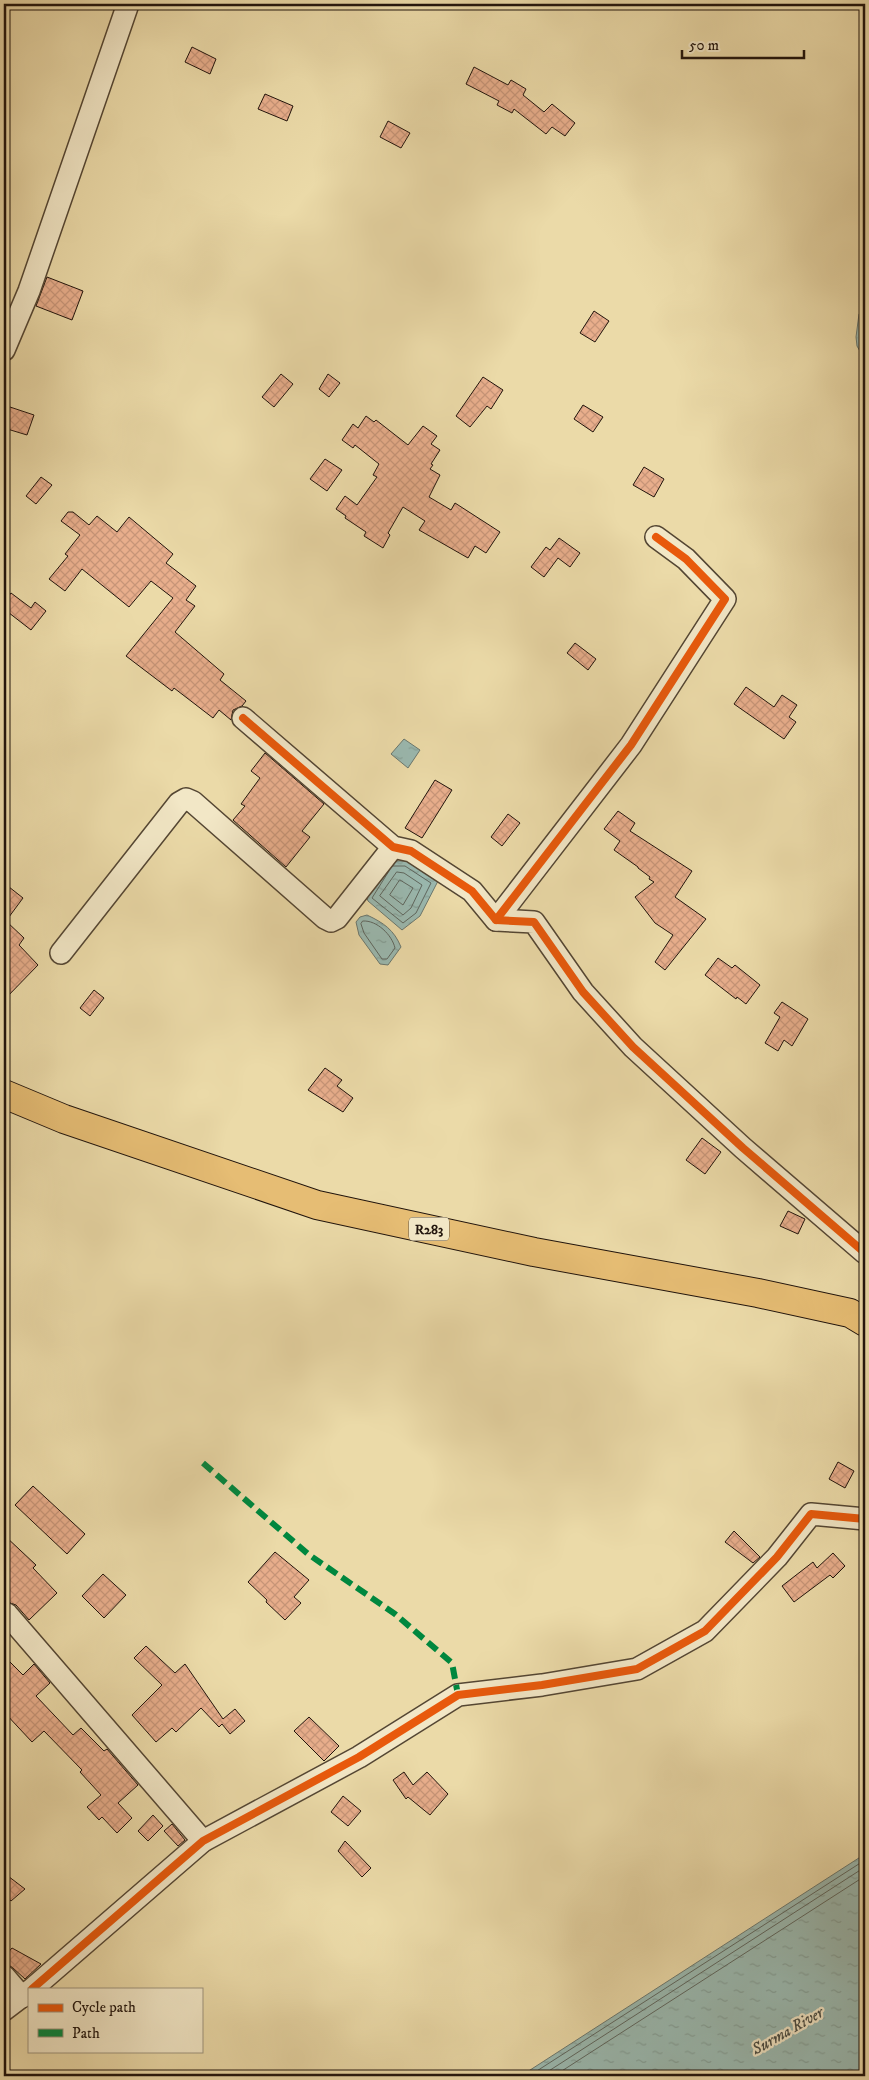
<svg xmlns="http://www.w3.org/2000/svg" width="869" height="2080" viewBox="0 0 869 2080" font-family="'IM FELL DW Pica',serif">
<defs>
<pattern id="water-ripples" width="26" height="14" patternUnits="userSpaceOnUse" patternTransform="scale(1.25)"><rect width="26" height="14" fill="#9ab9b0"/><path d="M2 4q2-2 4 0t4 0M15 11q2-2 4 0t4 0" fill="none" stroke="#849e96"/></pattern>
<pattern id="building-cross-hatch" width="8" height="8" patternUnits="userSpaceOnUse" patternTransform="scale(1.25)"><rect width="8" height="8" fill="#e8ae8c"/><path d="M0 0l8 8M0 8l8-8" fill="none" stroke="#c79578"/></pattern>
</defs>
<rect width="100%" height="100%" fill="#ebdaa8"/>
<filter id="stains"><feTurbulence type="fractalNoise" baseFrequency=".004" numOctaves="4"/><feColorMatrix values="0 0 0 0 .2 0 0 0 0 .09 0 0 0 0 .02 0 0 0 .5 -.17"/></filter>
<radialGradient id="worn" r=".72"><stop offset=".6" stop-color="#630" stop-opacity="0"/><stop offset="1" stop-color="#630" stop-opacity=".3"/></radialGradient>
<g fill="url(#water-ripples)" stroke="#6a776e">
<polygon points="865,307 865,360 857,346 856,337 859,314"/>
<polygon points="404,739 420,750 408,768 391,754"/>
<polygon points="390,861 407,861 438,881 420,916 402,930 368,901 366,895"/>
<path d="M367,915c17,8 27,15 34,32l-13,18 -8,-1 -21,-29 -3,-13 4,-5z"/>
<polygon points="865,1854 865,2076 520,2076 527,2072"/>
</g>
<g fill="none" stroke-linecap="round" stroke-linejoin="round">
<g stroke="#5e665e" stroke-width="1">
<polyline points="389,871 372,898 403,923 416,913 431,883 405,866 393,866"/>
<polygon points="397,872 404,873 422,885 411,908 403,915 380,896"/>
<polygon points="400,880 413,888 403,905 390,895"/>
<path d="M363,921c14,-1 29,14 32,27l-8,11h-5l-18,-26 -3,-9z"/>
<polyline points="529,2076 865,1860"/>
<polyline points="541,2076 865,1867"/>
<polyline points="554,2076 865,1876"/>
</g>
</g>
<g fill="url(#building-cross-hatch)" stroke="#21140c">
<polygon points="192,47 216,59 210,74 185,62"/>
<polygon points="474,67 508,85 511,80 526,89 523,95 544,112 552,104 575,123 565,136 552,127 546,134 514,109 512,113 497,105 499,101 466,84"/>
<polygon points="265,94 293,106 287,121 258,109"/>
<polygon points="388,121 410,133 401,148 380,137"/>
<polygon points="47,277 83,291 72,320 36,306"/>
<polygon points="594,311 609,321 595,342 580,333"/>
<polygon points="281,374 293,384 274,407 262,397"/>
<polygon points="328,374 340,383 329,397 319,389"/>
<polygon points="483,377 503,390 491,409 487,406 470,427 456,416"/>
<polygon points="4,405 34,415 27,435 4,428"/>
<polygon points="583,405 603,417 593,432 574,419"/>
<polygon points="366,416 374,422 376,420 408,445 423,426 437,436 431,444 440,450 431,464 433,465 430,469 440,475 429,497 451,510 455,503 500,532 486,553 475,546 468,558 419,530 425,521 403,507 388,533 390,535 383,548 364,536 366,532 345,518 346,516 336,509 345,496 357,505 377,477 373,475 379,464 355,445 353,448 342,440 353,424 358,428"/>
<polygon points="325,459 342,470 327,491 310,479"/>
<polygon points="644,467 664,479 654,497 633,485"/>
<polygon points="41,477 52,485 36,504 26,496"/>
<polygon points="68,512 73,512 89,525 97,516 117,532 129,517 173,554 166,563 196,586 186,600 195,606 175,632 224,674 220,680 246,701 242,706 233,710 231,720 219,710 213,718 174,688 172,691 126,656 173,598 151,581 129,607 82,569 65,591 49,579 68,556 65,554 80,535 61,521"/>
<polygon points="559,538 580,553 570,567 558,558 544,577 531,567 546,547 550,550"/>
<polygon points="11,593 31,608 35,602 46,611 31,630 4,609 4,602"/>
<polygon points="575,643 596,659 588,670 567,653"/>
<polygon points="746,687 774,707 782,695 797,705 789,717 796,722 784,739 734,704"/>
<polygon points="265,753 324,804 302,831 310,837 286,867 233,820 245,806 241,804 260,778 251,771"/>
<polygon points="435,780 452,790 422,838 405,828"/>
<polygon points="618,811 635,823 630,831 692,871 675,897 706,919 665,970 655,962 673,935 655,923 635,897 654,882 649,879 650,877 638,868 638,867 614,850 620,841 604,829"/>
<polygon points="508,814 520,823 502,846 491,837"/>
<polygon points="4,883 23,898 6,921 24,938 19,945 38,965 4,1000"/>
<polygon points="718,958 732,968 735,965 760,985 746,1004 737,997 736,999 705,975"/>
<polygon points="94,990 104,998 90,1016 80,1008"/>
<polygon points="782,1002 808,1019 792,1046 784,1040 778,1051 765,1043 780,1017 774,1013"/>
<polygon points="325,1068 342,1080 337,1086 353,1098 343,1112 308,1090"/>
<polygon points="702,1138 721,1152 705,1174 686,1160"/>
<polygon points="788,1211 805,1219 798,1234 780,1226"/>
<polygon points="838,1462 854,1471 845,1488 829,1479"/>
<polygon points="33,1486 85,1534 67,1554 15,1505"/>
<polygon points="734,1531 760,1557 753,1563 725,1542"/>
<polygon points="4,1535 36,1565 33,1568 57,1593 29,1620 16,1605 4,1601"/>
<polygon points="275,1552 309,1580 294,1597 301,1603 285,1620 266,1602 267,1600 248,1582"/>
<polygon points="833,1553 845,1566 833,1578 830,1575 794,1602 782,1586 813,1562 817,1568"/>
<polygon points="103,1574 126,1595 104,1618 82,1596"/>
<polygon points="146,1646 175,1673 185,1664 223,1719 235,1709 245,1721 230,1734 222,1724 219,1727 201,1708 176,1732 172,1728 156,1742 132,1715 162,1685 134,1658"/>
<polygon points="4,1656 23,1675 34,1664 50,1683 36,1696 73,1735 81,1728 104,1751 107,1749 138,1785 118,1803 132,1818 117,1833 102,1817 99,1820 87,1807 101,1795 80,1772 82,1770 44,1731 32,1742 4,1712"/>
<polygon points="309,1717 339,1746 324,1761 294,1731"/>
<polygon points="404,1772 413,1785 427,1772 448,1794 430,1815 408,1797 406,1799 393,1780"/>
<polygon points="343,1796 361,1811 348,1826 331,1812"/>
<polygon points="153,1815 163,1826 148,1841 138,1831"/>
<polygon points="172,1824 185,1840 178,1846 164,1831"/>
<polygon points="345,1841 371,1868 362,1877 338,1851"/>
<polygon points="4,1873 25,1889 11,1901 4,1895"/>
<polygon points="12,1948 41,1964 25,1979 13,1968 4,1962 4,1957"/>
</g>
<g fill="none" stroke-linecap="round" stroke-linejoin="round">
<g stroke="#544633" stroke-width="24">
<g id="minor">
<polyline points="4,350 29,291 128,4"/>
<polyline points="243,718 393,847 411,851 472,891 496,920 534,922 583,992 633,1047 743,1148 865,1253"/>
<polyline points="496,920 631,745 725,599 686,559 656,537"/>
<polyline points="61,953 179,803 186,799 193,802 325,918 331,921 337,918 393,847"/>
<polyline points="4,1617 7,1614 203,1841"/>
<polyline points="4,1976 22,1997"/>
<polyline points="32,1989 203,1841 359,1757 458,1695 542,1685 637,1669 705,1631 777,1557 811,1514 865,1519"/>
<polyline points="4,2010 29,1991"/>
</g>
</g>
<g stroke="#21140c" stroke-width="30">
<polyline id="major" points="4,1094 64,1119 317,1205 534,1252 758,1293 850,1313 865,1322"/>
</g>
<use href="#minor" stroke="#f2e7c6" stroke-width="21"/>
<use href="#major" stroke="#e6bd74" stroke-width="28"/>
<polyline stroke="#00873e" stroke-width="6" stroke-dasharray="12 6" stroke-linecap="butt" points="203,1463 308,1554 395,1614 452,1663 458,1695"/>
<g stroke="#f2e7c6" stroke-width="11">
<g id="cycleway">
<polyline points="243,718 393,847 411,851 472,891 496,920 534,922 583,992 633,1047 743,1148 865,1253"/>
<polyline points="496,920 631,745 725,599 686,559 656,537"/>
<polyline points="32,1989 203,1841 359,1757 458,1695 542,1685 637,1669 705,1631 777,1557 811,1514 865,1519"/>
</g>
</g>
<use href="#cycleway" stroke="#e8590c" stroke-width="8"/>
</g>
<g text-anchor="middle" stroke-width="4.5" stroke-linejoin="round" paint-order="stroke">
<rect fill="#f2e7c6" stroke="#605344" stroke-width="1" x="409" y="1217.5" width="40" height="23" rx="4"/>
<g font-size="14" font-weight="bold" fill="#21140c">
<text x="429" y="1234">R283</text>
</g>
<g font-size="16" font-style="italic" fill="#4b4e45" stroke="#f2e7c6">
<text transform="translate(787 2030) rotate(-30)" y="6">Surma River</text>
</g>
</g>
<rect width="869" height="2080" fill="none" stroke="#ebdaa8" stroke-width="20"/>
<rect x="5" y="5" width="859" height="2070" fill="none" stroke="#21140c" stroke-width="2.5"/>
<rect x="10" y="10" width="849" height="2060" fill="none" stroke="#21140c"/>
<rect x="28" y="1988" width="175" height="65" fill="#f2e7c6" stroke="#9e937c"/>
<rect x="38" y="2004" width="25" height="8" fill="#e8590c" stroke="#9e937c"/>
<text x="72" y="2012" font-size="15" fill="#21140c">Cycle path</text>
<rect x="38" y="2029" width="25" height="8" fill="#00873e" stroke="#9e937c"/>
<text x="72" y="2038" font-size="15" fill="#21140c">Path</text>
<path d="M682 50v8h122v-8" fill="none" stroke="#21140c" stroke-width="2.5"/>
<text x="689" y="50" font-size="15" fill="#21140c" stroke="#f2e7c6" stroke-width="4" paint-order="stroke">50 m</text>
<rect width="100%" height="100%" filter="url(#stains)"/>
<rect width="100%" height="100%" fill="url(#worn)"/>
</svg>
